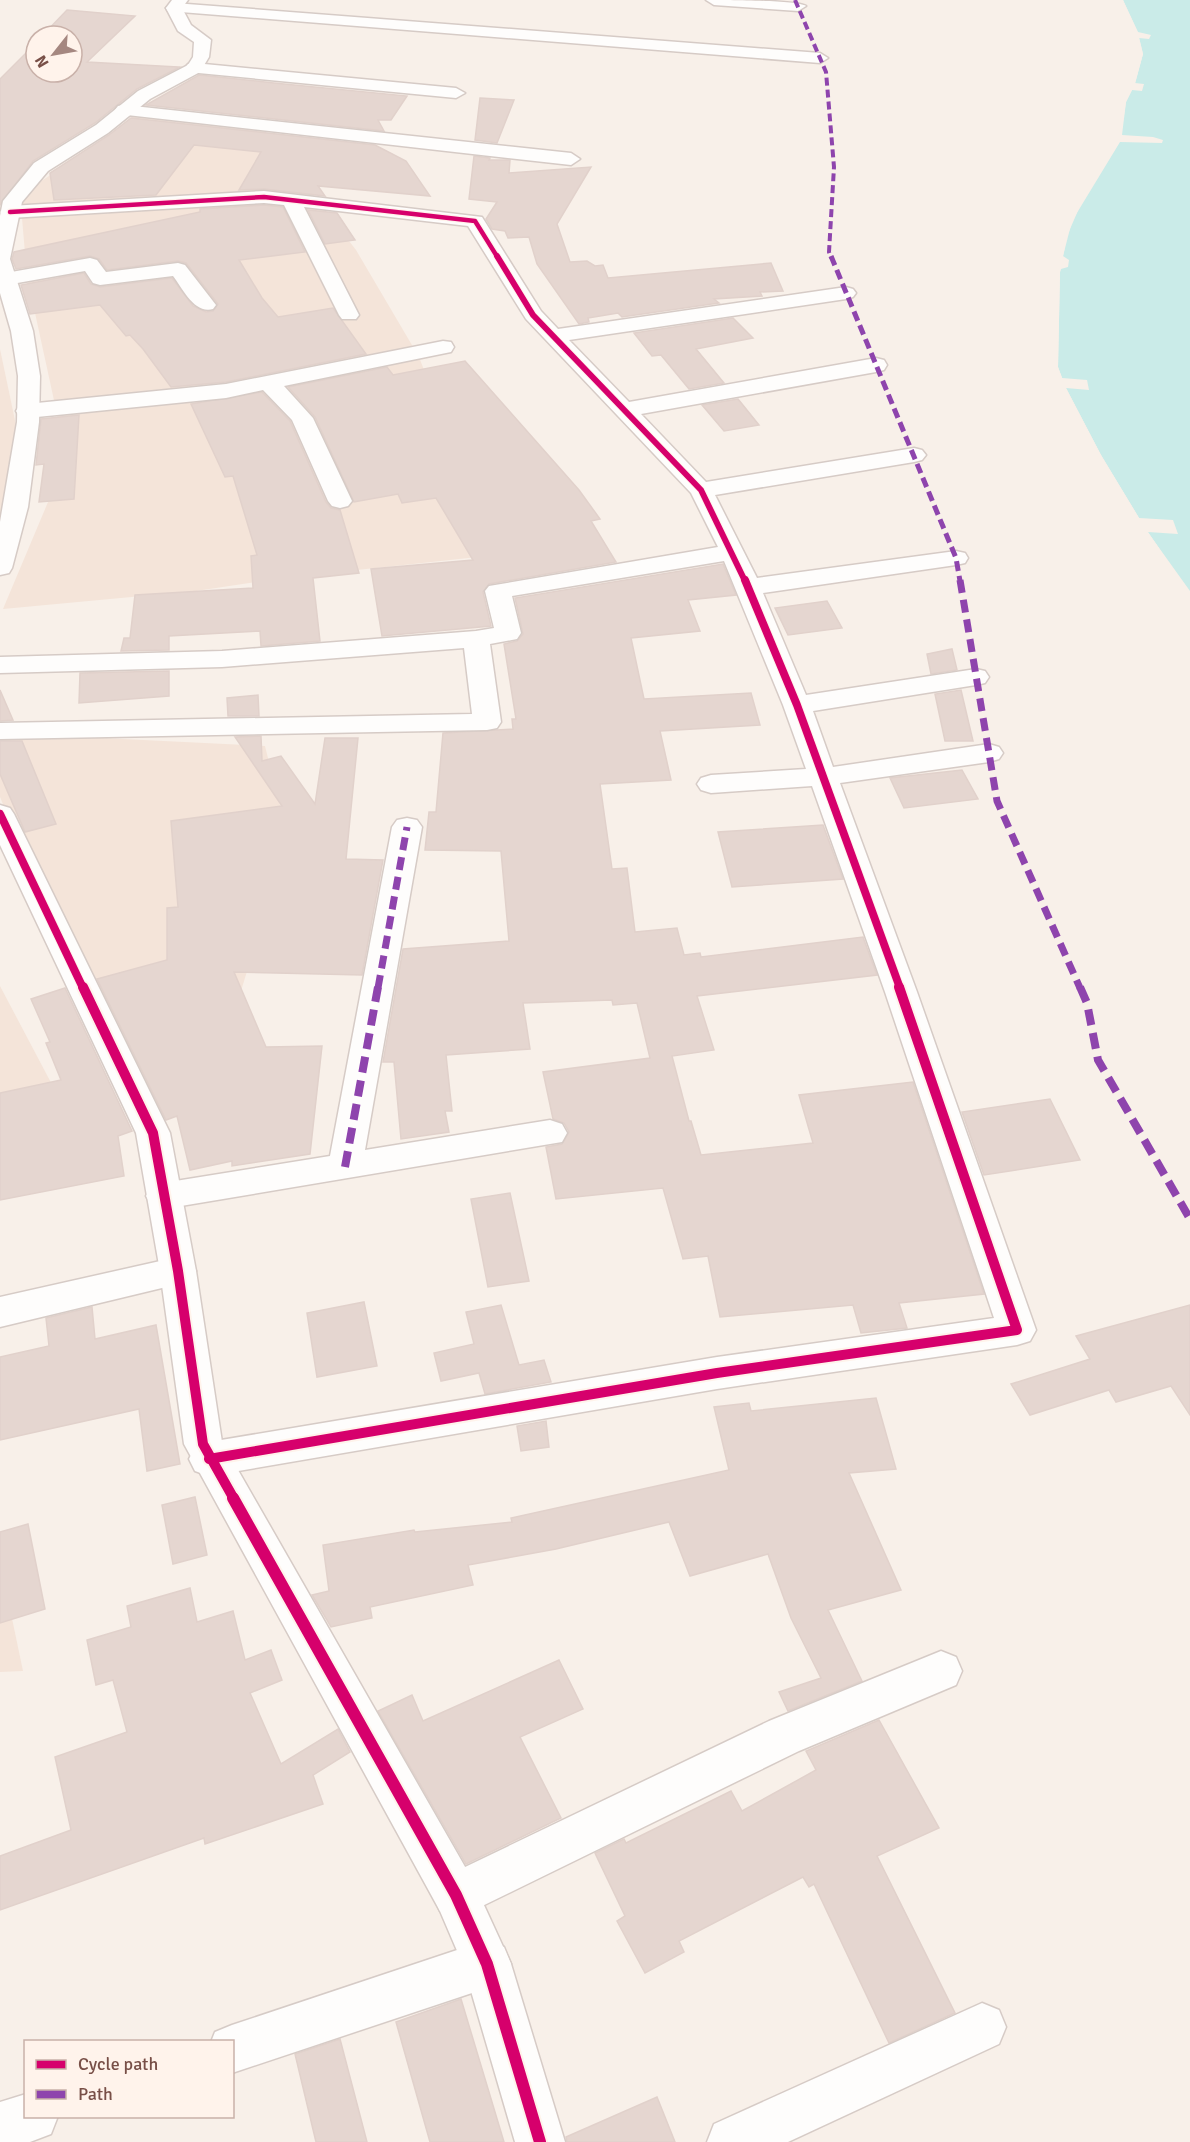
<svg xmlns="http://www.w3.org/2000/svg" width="1190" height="2142" viewBox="0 0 1190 2142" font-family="Signika,sans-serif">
<rect width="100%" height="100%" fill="#f8f0e9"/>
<g fill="#f4e4d9">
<polygon points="144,108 206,113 259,124 356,250 419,357 496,555 283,578 196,591 3,609 64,464 60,428 27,276 20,195 84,153"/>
<polygon points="0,349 25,468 0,516"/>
<polygon points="0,733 265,746 288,837 212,1086 161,1123 55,931 0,797"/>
<polygon points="0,986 57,1094 0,1171"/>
<polygon points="0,1561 23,1671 0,1672"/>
</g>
<polygon fill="#caebe8" points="1123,0 1190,0 1190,591 1147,531 1101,455 1066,388 1058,367 1060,272 1067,236 1080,206 1120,141 1126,102 1135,84 1143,54 1138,33"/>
<polygon fill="#f8f0e9" points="1120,0 1123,0 1138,32 1151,35 1149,39 1139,38 1143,54 1135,83 1144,84 1142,91 1132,90 1126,102 1122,135 1153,137 1163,140 1162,143 1120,142 1072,221 1063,256 1069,260 1068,267 1061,269 1060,272 1058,367 1062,378 1087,380 1089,390 1066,388 1101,455 1139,518 1173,520 1178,534 1148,532 1190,594 1145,533 1098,457 1063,389 1056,367 1057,272 1064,235 1077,205 1118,140 1123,101 1138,69 1140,54 1135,34"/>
<g fill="#e5d6d0" stroke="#e1d1cb" stroke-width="1.5">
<polygon points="67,10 135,16 87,62 180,67 137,89 95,123 33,161 0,205 0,79 36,43 36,72 72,72 72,36 42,36"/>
<polygon points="199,75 274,83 407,96 391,120 378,120 384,131 146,105"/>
<polygon points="480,98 514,100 497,143 475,140"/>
<polygon points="131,118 375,145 406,161 430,196 318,186 325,196 264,189 239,190 261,152 194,145 156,195 54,200 50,173 109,135"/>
<polygon points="474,156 490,158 489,160 510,160 509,173 591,167 557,224 570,262 587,261 595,266 603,265 608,278 771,263 783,291 760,292 762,296 714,299 719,303 622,317 618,313 588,318 589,322 579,324 537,264 529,237 508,238 505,231 492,229 486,219 497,202 469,199"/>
<polygon points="264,205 283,207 305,252 239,260 262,298 278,317 333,308 366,354 226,382 171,387 143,349 130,335 126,336 100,305 30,314 21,285 84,273 91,284 100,287 172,278 193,306 206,312 213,311 218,304 186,263 178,261 107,270 99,259 90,256 16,269 12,259 14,252 200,212 200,209"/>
<polygon points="308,210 337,213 355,240 325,244"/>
<polygon points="733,318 753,338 696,349 724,383 689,389 661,355 652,356 634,333"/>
<polygon points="465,361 579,490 600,519 591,521 616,562 489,584 483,592 491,626 382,636 371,569 473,560 436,498 402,503 398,494 354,502 315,417 288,387 387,367 393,375"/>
<polygon points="262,392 290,421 326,502 331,508 340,510 359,573 313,578 320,641 261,646 260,631 169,636 169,650 121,651 124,638 130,638 135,595 253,588 251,556 257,555 233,476 225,477 191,404"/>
<polygon points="738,399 759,425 724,431 702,405"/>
<polygon points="79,415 74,499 39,502 44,464 36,465 41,419"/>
<polygon points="723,564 736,595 688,600 700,631 631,638 644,699 751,693 760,725 660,731 671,780 600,784 612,869 627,868 635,932 677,928 684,955 700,953 701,957 863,937 877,975 697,996 714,1050 672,1056 689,1121 691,1121 701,1155 813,1143 799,1095 913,1082 984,1294 899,1303 907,1328 861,1333 853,1305 720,1317 708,1256 683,1259 663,1188 556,1199 546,1147 562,1144 569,1132 564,1123 553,1119 543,1072 650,1058 637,1003 613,1005 612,1000 523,1003 530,1049 446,1055 452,1111 445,1111 449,1132 401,1139 394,1062 383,1062 403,949 509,941 501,851 425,850 429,812 436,812 443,733 513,729 512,719 516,719 504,644 517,641 523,634 515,598"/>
<polygon points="827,601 842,628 788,635 775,608"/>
<polygon points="952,649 957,670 931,674 927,654"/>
<polygon points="169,671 169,696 79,703 80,673"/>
<polygon points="0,690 13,720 0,721"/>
<polygon points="961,690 973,741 945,741 935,694"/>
<polygon points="258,695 259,716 228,716 227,698"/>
<polygon points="261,736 262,761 281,756 315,804 325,738 358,738 346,859 383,860 362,975 234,972 266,1047 322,1046 310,1154 232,1166 232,1161 190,1170 177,1116 166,1120 97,979 167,960 167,908 178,907 171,821 282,806 235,737"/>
<polygon points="0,741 22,741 56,824 25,832 0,774"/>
<polygon points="962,770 978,799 904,808 890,778"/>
<polygon points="823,825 843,879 732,887 718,832"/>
<polygon points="65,988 132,1131 118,1136 124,1176 0,1200 0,1093 61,1080 46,1043 50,1042 31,999"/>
<polygon points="1050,1099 1080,1160 984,1175 962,1112"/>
<polygon points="510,1193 529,1281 488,1287 471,1199"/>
<polygon points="364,1302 377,1366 317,1377 307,1313"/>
<polygon points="501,1305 519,1365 544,1360 551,1382 485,1394 479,1373 441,1381 434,1353 474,1344 466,1312"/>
<polygon points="1190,1305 1190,1415 1171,1386 1116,1402 1109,1390 1030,1415 1011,1384 1090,1359 1076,1336"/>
<polygon points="92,1307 95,1339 156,1325 180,1464 147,1471 139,1409 0,1440 0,1357 49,1346 46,1318"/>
<polygon points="876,1398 896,1469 849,1473 901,1590 828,1610 862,1681 788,1711 779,1692 821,1678 791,1618 768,1554 690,1576 669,1522 556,1549 468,1565 473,1585 370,1607 372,1618 331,1627 312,1595 329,1591 323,1545 414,1530 415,1532 512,1522 511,1518 729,1470 714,1407 749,1403 751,1411"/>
<polygon points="546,1421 549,1447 521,1451 517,1426"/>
<polygon points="195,1497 207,1555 173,1564 162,1505"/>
<polygon points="28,1524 45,1609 0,1623 0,1532"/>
<polygon points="190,1588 197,1622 233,1611 245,1660 271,1650 282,1680 250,1693 281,1764 338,1729 350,1752 313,1775 323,1804 205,1844 204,1838 0,1910 0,1856 71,1830 55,1757 127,1732 113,1680 96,1685 87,1640 131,1627 127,1606"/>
<polygon points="559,1660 583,1709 520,1737 561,1818 466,1864 378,1711 412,1695 423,1721"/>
<polygon points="879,1720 939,1828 877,1856 955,2013 889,2043 814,1884 809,1887 803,1877 679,1941 684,1952 645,1973 617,1921 625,1916 595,1853 624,1839 626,1843 731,1791 742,1811 816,1770 806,1751"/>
<polygon points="461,1999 504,2142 430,2142 396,2022"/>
<polygon points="340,2039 367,2142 316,2142 295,2054"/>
<polygon points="657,2097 675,2142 567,2142 566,2137"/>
</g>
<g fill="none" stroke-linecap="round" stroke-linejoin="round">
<g stroke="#d6cbc6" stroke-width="3">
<g id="minor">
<path d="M706,0c18,0 90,0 100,6l-8,5 -84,-6z"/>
<polygon points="174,3 820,53 828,58 820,63 168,11 166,8"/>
<polygon points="194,63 456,88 465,93 456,98 188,72 185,68 188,64"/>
<polygon points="124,105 571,153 580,159 571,165 118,114 115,110 118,106"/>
<polygon points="264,191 482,217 541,311 558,329 846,287 853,289 856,293 853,297 846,299 569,340 629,402 876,358 884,360 887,365 884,370 876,372 641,414 706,482 914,448 922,450 926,455 922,460 914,462 715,495 757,578 956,551 965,553 968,558 965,563 956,565 763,593 806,695 976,669 985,671 989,677 985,683 976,685 813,711 833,767 989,744 999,747 1003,753 999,759 989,762 840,783 917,992 1036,1330 1030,1341 1017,1345 717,1389 209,1476 195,1471 189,1459 195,1447 209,1442 717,1357 994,1318 885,992 812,786 711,793 701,790 697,784 701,778 711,775 806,769 783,705 724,561 512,596 521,633 517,639 490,644 501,722 497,728 487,730 0,739 0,723 472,714 464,648 222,667 0,673 0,657 222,651 476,631 494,628 485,591 489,586 718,547 691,493 526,319 468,226 304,207 359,315 356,319 342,319 339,315 284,205 264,203 10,218 0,212 10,206"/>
<path d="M90,258l7,2 9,12 72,-9 7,2 31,40 -3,4c-19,5 -30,-20 -40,-33l-73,9 -7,-2 -8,-12 -79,14 -6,-1v-10z"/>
<polygon points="443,341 451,342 454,347 451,352 284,386 313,418 352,501 348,506 340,508 332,506 328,501 292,420 263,390 226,398 27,418 19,416 16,411 19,406 27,404 226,384"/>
<polygon points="407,818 417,820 422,827 365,1150 550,1120 562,1124 567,1133 562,1142 163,1209 151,1205 146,1196 151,1187 163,1183 330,1156 392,827 397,820"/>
<polygon points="178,1257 191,1261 196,1271 191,1281 0,1327 0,1297"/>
<polygon points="941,1651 956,1657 962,1671 956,1685 799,1751 472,1911 456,1918 440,1911 433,1895 440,1879 769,1721"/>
<polygon points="487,1940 504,1947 511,1964 504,1981 487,1988 232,2073 232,2042 211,2042 215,2032 232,2025"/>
<polygon points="982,2003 999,2010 1006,2027 999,2044 788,2142 707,2142 714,2124"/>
<polygon points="26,2094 26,2116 58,2116 51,2134 30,2142 0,2142 0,2102"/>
</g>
</g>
<g stroke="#d6cbc6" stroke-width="3">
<g id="tertiary">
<polygon points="172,0 188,0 182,8 191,25 211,40 209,57 200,72 150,99 108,133 48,171 22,202 10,259 33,331 40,376 39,422 28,507 12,568 9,573 0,575 0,522 17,422 18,376 11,331 0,293 0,216 3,201 34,163 96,125 138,91 188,65 193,57 194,42 178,31 166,8"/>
<polygon points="0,805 10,808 14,814 170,1133 196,1271 222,1442 472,1879 511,1964 565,2142 515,2142 464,1967 440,1911 184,1444 160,1271 136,1133 0,845"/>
</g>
</g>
<use href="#minor" fill="#fefdfc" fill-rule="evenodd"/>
<use href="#tertiary" fill="#fefdfc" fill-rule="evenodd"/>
<polyline stroke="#8e44ad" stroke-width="4" stroke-dasharray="8 4" stroke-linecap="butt" points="795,0 826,72 834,167 829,252 831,258"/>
<polyline stroke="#8e44ad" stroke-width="5" stroke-dasharray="10 5" stroke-linecap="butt" points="831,256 956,558 960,581"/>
<g stroke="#8e44ad" stroke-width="7" stroke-dasharray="13 7" stroke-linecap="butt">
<polyline points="960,580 997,801 1080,988"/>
<polyline points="378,988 407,827"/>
</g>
<g stroke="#8e44ad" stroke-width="8" stroke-dasharray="16 8" stroke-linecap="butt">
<polyline points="1080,987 1087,1003 1098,1060 1190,1219"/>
<polyline points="345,1167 378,987"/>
</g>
<g stroke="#fff3eb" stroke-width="7">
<polyline id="cycleway-far4" points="10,212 264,197 475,221 498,258"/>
</g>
<g stroke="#fff3eb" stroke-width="8">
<polyline id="cycleway-far3" points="497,256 533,315 701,490 745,581"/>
</g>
<g stroke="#fff3eb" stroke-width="10">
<g id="cycleway-far2">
<polyline points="745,580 797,705 900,988"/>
<polyline points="0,814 83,988"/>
</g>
</g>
<g stroke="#fff3eb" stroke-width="14">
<g id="cycleway-far1">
<polyline points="83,987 153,1133 178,1271 203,1444 234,1499"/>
<polyline points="209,1459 717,1373 1017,1330 899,987"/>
</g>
</g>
<g stroke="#fff3eb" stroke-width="16">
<polyline id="cycleway" points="233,1498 456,1895 487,1964 540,2142"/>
</g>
<use href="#cycleway-far4" stroke="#d6006c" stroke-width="4.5"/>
<use href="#cycleway-far3" stroke="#d6006c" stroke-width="6"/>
<use href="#cycleway-far2" stroke="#d6006c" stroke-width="8"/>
<use href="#cycleway-far1" stroke="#d6006c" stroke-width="10"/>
<use href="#cycleway" stroke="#d6006c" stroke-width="12"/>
</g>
<rect x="24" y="2040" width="210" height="78" fill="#fff3eb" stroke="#c9b1a9" stroke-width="1.5"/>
<rect x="36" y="2060" width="30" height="9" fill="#d6006c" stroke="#c9b1a9" stroke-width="1.5"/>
<text x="78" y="2070" font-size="18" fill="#784f47">Cycle path</text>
<rect x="36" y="2090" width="30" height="9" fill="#8e44ad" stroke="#c9b1a9" stroke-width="1.5"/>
<text x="78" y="2100" font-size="18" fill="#784f47">Path</text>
<g transform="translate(54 54) rotate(239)"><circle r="28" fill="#fff3eb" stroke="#c9b1a9" stroke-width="1.5"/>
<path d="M0-4.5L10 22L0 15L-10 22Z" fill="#a58780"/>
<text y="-9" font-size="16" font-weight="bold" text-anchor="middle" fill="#784f47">N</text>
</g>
</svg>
